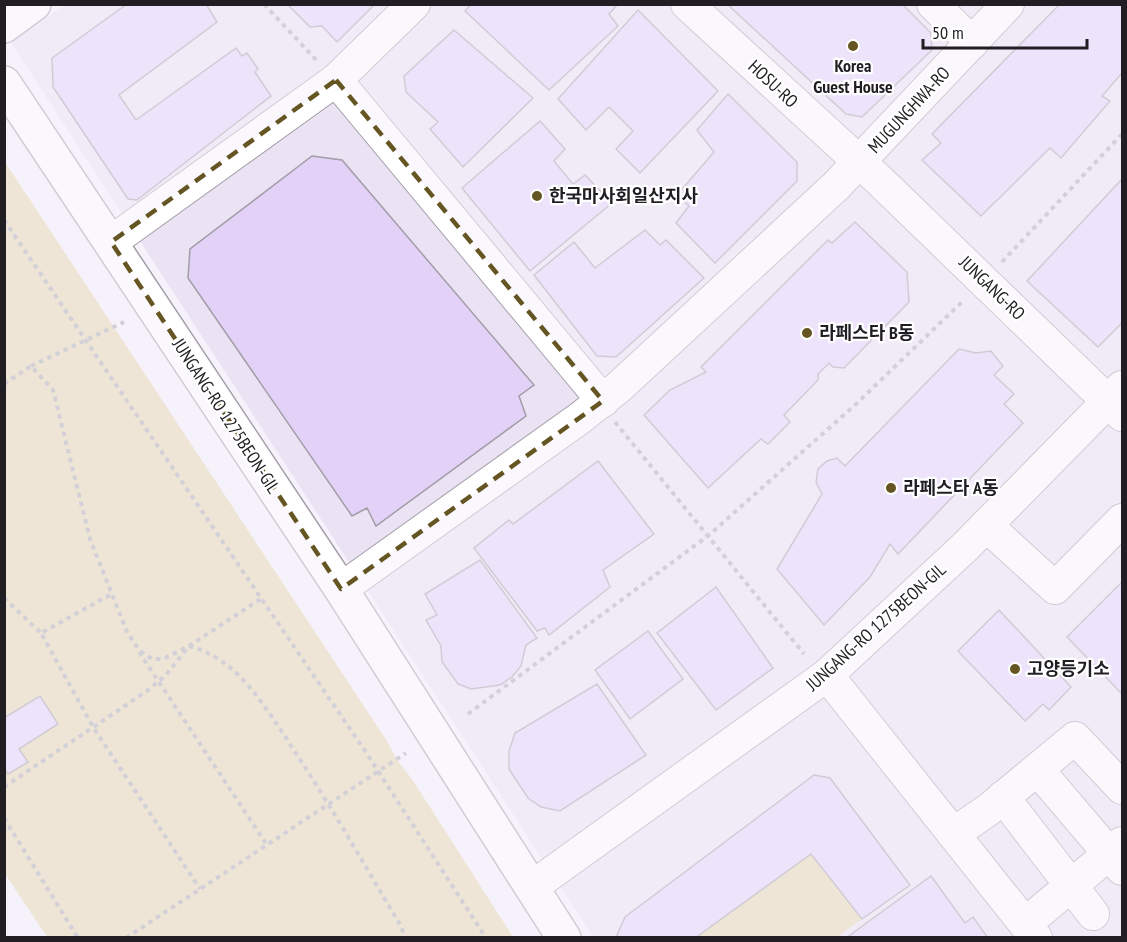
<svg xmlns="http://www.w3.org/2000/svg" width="1127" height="942" viewBox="0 0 1127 942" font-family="'PT Sans Narrow','Noto Sans KR',sans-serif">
<rect width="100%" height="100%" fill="#f6f2fc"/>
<polygon fill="#ebe3f4" points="66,4 1122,5 1122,937 593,937 11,43"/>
<g fill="#e5d6a8">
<polygon points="5,162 387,741 397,760 412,779 513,937 47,937 5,874"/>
<polygon points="811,854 862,919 837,937 695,938"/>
</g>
<g fill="#e3d1f8" stroke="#a29ea7" stroke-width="1.5">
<polygon points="127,4 206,4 217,22 119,95 136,120 236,48 242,56 247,53 258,69 255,72 271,96 137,200 128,199 53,87 52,58"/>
<polygon points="287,4 375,4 337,42 322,26 310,27"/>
<polygon points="471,4 618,4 609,14 618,26 549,90 465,11"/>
<polygon points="727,4 902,4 931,33 932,50 862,117 846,114"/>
<polygon points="1060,4 1122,4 1122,73 1102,96 1110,101 1061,158 1050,148 981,216 922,160 941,143 932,134"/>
<polygon points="638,10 718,91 640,173 616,149 633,131 609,107 586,130 558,99"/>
<polygon points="454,30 533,98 463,167 430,129 438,122 406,92 404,76"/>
<polygon points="728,94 797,162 797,181 715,263 676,223 689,206 677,195 714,152 697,130"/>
<polygon points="540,121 565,149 554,161 573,184 585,175 612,203 530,271 462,188"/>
<polygon points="312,156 342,160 534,385 519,396 526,416 376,526 367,508 352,516 188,278 190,249"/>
<polygon points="1122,179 1122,323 1098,347 1027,281"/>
<polygon points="855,222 907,272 909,302 844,368 833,367 829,363 818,374 818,380 784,415 790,422 768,444 761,439 708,488 644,415 670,390 706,372 701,367 828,240 832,243"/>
<polygon points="645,230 660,245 666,240 704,278 616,357 597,356 534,275 574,242 595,268"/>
<polygon points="959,349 976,353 991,351 1003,366 994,375 1014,394 1004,404 1023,423 898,554 890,544 870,577 824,625 777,569 822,494 816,482 818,469 827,461 837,458 845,466"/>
<polygon points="598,461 654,534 603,570 610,587 549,635 545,628 537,631 474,548 509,520 513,524"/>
<polygon points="480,560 537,638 526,645 521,666 512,677 500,685 471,689 458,684 442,662 441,646 426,620 437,615 425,594"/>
<polygon points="1122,582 1122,694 1067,637"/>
<polygon points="716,587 773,668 716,710 657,633"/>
<polygon points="999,610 1071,687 1049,710 1043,704 1025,721 958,651"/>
<polygon points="648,631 683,679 630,719 595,670"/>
<polygon points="597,684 646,755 560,811 541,807 528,798 509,769 509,751 515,733"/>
<polygon points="40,696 58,724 19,749 28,762 8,774 4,768 4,718"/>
<polygon points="814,775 830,778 910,885 862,919 811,854 695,938 619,938 617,935 625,917"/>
<polygon points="931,876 965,923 973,917 988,938 846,938"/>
</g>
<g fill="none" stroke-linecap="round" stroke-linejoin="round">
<g stroke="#a29ea7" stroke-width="34">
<g id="minor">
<polyline points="687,4 879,180 1122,415"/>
<polyline points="933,4 972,43"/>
<polyline points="336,80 603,401"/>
<polyline points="111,242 336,80 414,4"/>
<polyline points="986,525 1055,588 1122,520"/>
<polyline points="341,589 580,418 619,387 836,186 1008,4"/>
<polyline points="827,675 1036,938"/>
<polyline points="1038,770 1122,869"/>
<polyline points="1003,797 1093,914"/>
<polyline points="953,834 988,810 1075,738 1122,788"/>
<polyline points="532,887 827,675 965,547 1122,387"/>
<polyline points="1025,924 1122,843"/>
</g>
</g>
<g stroke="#a29ea7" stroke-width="36">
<g id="major">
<polyline points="4,26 34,4"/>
<polyline points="4,83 341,589 564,938"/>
</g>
</g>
<g stroke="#a9a6ae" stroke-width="4" stroke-dasharray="4.5 4.5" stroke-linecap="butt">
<polyline points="264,4 318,62"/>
<polyline points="4,220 367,754 486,938"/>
<polyline points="1002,262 1122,134"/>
<polyline points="31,366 124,322"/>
<path d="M4,384l27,-18 22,24 37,149 37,93 12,18 13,9h11l26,-13c22,6 41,19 57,37 20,23 36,49 53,75 36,55 69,113 103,170l2,10"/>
<polyline points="615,422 804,654"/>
<polyline points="110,595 41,633 93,727 200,889"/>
<polyline points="4,598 41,633"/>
<polyline points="139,652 267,845"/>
<polyline points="468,714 709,535 855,405 964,300"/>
<polyline points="4,787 147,691 166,675 189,646 262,598"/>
<polyline points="4,818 78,938"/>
<polyline points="126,938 406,753"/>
</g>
<use href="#minor" stroke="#fff" stroke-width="32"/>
<use href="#major" stroke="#fff" stroke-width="33"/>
</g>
<path d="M0 0H1127V942H0ZM336,80l267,321 -262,188 -230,-347z" fill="#f6f2fc" fill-opacity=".55" fill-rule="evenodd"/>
<path fill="none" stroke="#655522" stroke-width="4.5" stroke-dasharray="12 8" stroke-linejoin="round" d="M336,80l267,321 -262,188 -230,-347z"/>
<g fill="#655522" stroke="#fff" stroke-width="2">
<circle cx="853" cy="46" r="6"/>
<circle cx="537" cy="196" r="6"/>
<circle cx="807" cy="333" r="6"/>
<circle cx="891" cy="488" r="6"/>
<circle cx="1015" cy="669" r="6"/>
</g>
<g text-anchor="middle" stroke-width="4.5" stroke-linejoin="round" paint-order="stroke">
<g font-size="18" font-weight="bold" fill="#201e22" stroke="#fff" text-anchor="start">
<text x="853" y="72" text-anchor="middle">Korea<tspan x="853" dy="21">Guest House</tspan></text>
<text x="549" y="202">한국마사회일산지사</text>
<text x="819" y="339">라페스타 B동</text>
<text x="903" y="494">라페스타 A동</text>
<text x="1027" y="675">고양등기소</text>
</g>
<g font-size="18" fill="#201e22" stroke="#fff">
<text transform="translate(773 84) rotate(43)" y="6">HOSU-RO</text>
<text transform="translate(909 110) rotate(-47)" y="6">MUGUNGHWA-RO</text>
<text transform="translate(992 288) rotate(44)" y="6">JUNGANG-RO</text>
<text transform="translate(226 416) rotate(57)" y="6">JUNGANG-RO 1275BEON-GIL</text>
<text transform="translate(876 627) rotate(-42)" y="6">JUNGANG-RO 1275BEON-GIL</text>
</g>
</g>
<rect width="1127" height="942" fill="none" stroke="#201e22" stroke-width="12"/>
<path d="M923 39v9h164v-9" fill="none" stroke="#201e22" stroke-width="3"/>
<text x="932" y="39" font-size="18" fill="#201e22" stroke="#ffffff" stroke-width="4.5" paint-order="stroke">50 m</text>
</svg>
